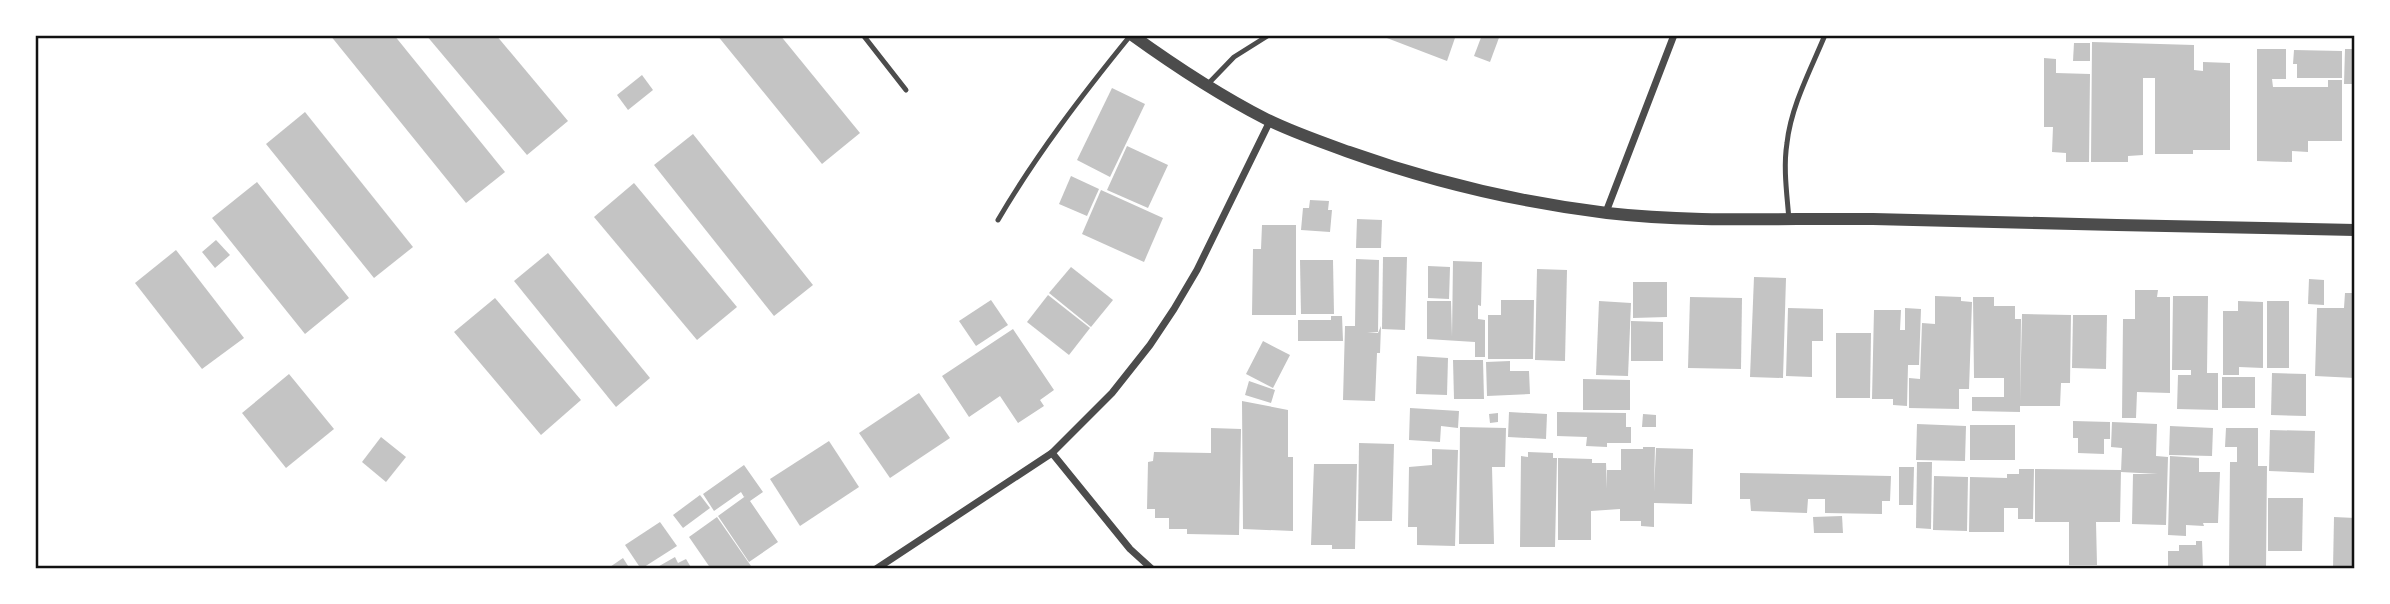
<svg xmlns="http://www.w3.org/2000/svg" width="2390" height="604" viewBox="0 0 2390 604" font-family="Arial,sans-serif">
<rect width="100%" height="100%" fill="#fff"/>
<g fill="#c4c4c4">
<polygon points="330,35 394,35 505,172 466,203"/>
<polygon points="426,35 496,35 568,121 527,155"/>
<polygon points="717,35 780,35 860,133 822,164"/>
<polygon points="1379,35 1456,35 1447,61"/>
<polygon points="1482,35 1500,35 1490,62 1474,56"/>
<polygon points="2092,42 2194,45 2194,70 2203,71 2203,62 2230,63 2230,150 2193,150 2193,154 2155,154 2155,78 2143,78 2143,155 2128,156 2128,162 2091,162"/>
<polygon points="2074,43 2090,43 2090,61 2073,61"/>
<polygon points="2257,49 2286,49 2286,79 2272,79 2273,87 2328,87 2328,80 2342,80 2342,141 2308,141 2308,152 2292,151 2292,162 2257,161"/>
<polygon points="2345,49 2355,49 2355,84 2344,84"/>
<polygon points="2294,50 2342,51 2342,78 2297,78 2297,64 2293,64"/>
<polygon points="2044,58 2056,59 2056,73 2090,74 2089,162 2066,162 2066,153 2052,152 2053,127 2044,127"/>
<polygon points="642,75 653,90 628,110 617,95"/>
<polygon points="1112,88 1145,104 1110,177 1077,160"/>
<polygon points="305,112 413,247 374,278 266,144"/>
<polygon points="693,134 813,285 774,316 654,165"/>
<polygon points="1127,146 1168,165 1148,208 1107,190"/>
<polygon points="1071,176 1099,189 1087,216 1059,204"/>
<polygon points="257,182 349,298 305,334 212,218"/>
<polygon points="634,183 737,307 697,340 594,217"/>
<polygon points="1101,190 1163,218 1144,262 1082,234"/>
<polygon points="1310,200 1329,201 1328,210 1332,210 1330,232 1301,230 1303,208 1309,208"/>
<polygon points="1357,219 1382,220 1381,248 1356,248"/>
<polygon points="1262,225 1296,225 1296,315 1252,315 1253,249 1261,249"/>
<polygon points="216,240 230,255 215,268 202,252"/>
<polygon points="176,250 244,338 202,369 135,283"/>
<polygon points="548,253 650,378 616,407 514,281"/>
<polygon points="1383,257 1407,257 1405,330 1382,329"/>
<polygon points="1356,259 1379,260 1378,332 1367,333 1378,333 1381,326 1380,353 1377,353 1375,401 1343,400 1345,326 1355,326"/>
<polygon points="1300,260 1333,260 1334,314 1301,314"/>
<polygon points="1453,261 1482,262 1481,306 1478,305 1478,319 1485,320 1485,357 1475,357 1475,342 1427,339 1427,301 1451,301 1452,337"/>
<polygon points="1428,266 1450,267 1449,299 1428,298"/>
<polygon points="1071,267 1113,300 1091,327 1049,293"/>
<polygon points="1537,269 1567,270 1565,361 1535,360"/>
<polygon points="1754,277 1786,278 1783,378 1750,377"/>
<polygon points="2309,279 2324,280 2324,305 2308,304"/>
<polygon points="1633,282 1667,282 1667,317 1633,318"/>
<polygon points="2135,290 2158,290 2157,297 2170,297 2170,393 2137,392 2136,418 2122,418 2123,319 2135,319"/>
<polygon points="2345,293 2355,293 2355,378 2315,376 2317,308 2344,308"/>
<polygon points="1048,295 1090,328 1069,355 1027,322"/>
<polygon points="1935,296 1961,297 1961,301 1972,302 1969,389 1959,389 1959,409 1909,408 1909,378 1920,379 1922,323 1935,324"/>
<polygon points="2173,296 2208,296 2207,373 2218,373 2218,410 2177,409 2178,375 2191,375 2191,370 2172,370"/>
<polygon points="1690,297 1742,298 1741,369 1688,368"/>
<polygon points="1973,297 1994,297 1994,306 2015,306 2015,319 2021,319 2020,402 2022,314 2071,315 2070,383 2061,383 2060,406 2020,406 2020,412 1972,411 1972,397 2004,397 2004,378 1974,378"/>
<polygon points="495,298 581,400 541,435 454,332"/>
<polygon points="991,300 1008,325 976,346 959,321"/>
<polygon points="1501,300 1534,300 1533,359 1488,359 1488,315 1501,315"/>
<polygon points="1599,301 1631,303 1628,376 1596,375"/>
<polygon points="2238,301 2263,302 2263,368 2239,367 2239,375 2223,375 2223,311 2238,311"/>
<rect x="2267" y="301" width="22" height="67"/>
<polygon points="1788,308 1823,309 1823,341 1812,341 1812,377 1786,376"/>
<polygon points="1905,308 1921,309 1919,365 1908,365 1907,406 1893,405 1893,399 1872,399 1874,310 1901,310 1900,330 1905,330"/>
<polygon points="2073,315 2107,315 2106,369 2072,368"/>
<polygon points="1331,316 1342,316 1343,341 1298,341 1298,320 1331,320"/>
<polygon points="1631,321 1663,322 1663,361 1631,361"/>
<polygon points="1013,329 1054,390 1040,400 1044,406 1018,423 1000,396 969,417 942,376"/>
<polygon points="1836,333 1871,333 1870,398 1836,398"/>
<polygon points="1263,341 1290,355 1273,388 1246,374"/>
<polygon points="1417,356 1448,358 1447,395 1416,394"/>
<polygon points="1453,360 1483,360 1484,399 1454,399"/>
<polygon points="1510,361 1510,371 1529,371 1530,394 1487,396 1486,362"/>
<polygon points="2272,373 2306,374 2306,416 2271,415"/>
<polygon points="289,374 334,429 286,468 242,413"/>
<rect x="2222" y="377" width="33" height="31"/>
<polygon points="1583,379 1630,380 1630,410 1583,410"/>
<polygon points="1249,381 1275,390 1271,403 1245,395"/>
<polygon points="919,393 950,438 890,478 859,433"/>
<polygon points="1242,401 1288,410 1288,457 1293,457 1293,531 1243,529"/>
<polygon points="1410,408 1459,411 1458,428 1441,426 1440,442 1409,440"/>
<polygon points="1509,412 1547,414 1546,439 1508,437"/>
<polygon points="1557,412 1626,413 1626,427 1631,427 1631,443 1607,443 1607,447 1586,446 1587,437 1557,436"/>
<polygon points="1498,413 1498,422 1490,423 1489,414"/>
<polygon points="1643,414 1656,415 1656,427 1642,427"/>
<polygon points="2073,421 2110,422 2110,439 2104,439 2104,454 2078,453 2078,438 2073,438"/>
<polygon points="2112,422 2157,424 2156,456 2168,457 2166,525 2132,524 2133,474 2158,474 2121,472 2122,448 2111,447"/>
<polygon points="1917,424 1966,426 1965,461 1916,460"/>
<rect x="1970" y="425" width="45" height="35"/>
<polygon points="2170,426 2213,428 2212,456 2169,455"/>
<polygon points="1460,427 1506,428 1505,467 1492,467 1494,544 1459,544"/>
<polygon points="1211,428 1241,429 1239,535 1187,534 1187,529 1169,529 1169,518 1155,518 1155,509 1147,509 1148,462 1153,461 1154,452 1211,453"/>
<polygon points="2226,428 2258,428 2258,466 2267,466 2266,569 2229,569 2230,462 2237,462 2237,447 2225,447"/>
<polygon points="2270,430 2315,431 2314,473 2269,471"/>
<polygon points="381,437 406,457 386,482 362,462"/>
<polygon points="829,441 859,487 800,526 770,479"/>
<polygon points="1359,443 1394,444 1392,521 1358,521"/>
<polygon points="1643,447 1655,447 1654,492 1656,448 1693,449 1692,504 1654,503 1654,527 1641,526 1641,521 1620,521 1620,509 1591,511 1591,540 1558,540 1558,458 1592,459 1592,463 1606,463 1607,489 1607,470 1621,470 1621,449 1643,449"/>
<polygon points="1432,449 1458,450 1455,546 1417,545 1417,527 1408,527 1409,467 1432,465"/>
<polygon points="1528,452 1553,453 1553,458 1557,458 1555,547 1520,547 1521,456 1528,457"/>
<polygon points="2170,456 2199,458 2199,472 2220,472 2218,523 2203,523 2204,526 2186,525 2186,536 2168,535"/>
<polygon points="1917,462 1932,462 1931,529 1916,528"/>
<polygon points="1314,464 1357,464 1355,549 1332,549 1332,545 1311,545"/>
<polygon points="744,465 763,492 750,501 778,542 749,562 718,516 747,495 744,497 741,492 714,511 703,494"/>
<polygon points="1899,467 1914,467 1913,505 1899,505"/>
<polygon points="2019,469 2034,469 2033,519 2018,519 2018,508 2004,508 2004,532 1969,532 1970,477 2007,478 2007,474 2019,474"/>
<polygon points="2035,469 2121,470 2120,522 2096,522 2097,565 2069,565 2069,522 2035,522"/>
<polygon points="1740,473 1891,476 1890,501 1882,501 1882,514 1825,513 1825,499 1808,499 1807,513 1751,511 1750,499 1740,499"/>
<polygon points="1934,476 1968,477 1967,531 1933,530"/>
<polygon points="700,495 710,508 683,528 673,515"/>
<polygon points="2268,498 2303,498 2302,551 2268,551"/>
<polygon points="1842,516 1843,533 1814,533 1813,517"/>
<polygon points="717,517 751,566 747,569 711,569 689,537"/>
<polygon points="2334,517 2355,518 2355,569 2333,569"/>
<polygon points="660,522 677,546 641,569 625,545"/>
<polygon points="2196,541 2202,541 2203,569 2168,569 2168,551 2179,551 2179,545 2196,545"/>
<polygon points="675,557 678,563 686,559 692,569 654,569"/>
<polygon points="623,558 630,569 607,569"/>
</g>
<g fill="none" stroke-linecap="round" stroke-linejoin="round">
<g stroke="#4c4c4c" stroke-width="5">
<polyline points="863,35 906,90"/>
<polyline points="1207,85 1234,57 1269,35"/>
<path d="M998,220c38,-65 84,-125 132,-184"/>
<path d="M1789,220c-2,-26 -6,-52 -2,-77 4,-37 24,-74 38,-108"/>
</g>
<g stroke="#4c4c4c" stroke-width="7">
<polyline points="1606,212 1674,35"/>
<polyline points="1052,453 1130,549 1152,569"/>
<polyline points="876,569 1052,453 1112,393 1150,345 1174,309 1197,270 1270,121"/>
</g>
<path stroke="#4c4c4c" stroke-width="12" d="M1132,35c43,31 87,60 134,84 26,13 55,23 83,33 84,30 169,50 258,61 88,10 178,5 266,6 161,4 321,8 482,11"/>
</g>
<rect width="2390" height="604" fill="none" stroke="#ffffff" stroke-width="74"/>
<rect x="37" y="37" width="2316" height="530" fill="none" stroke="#111" stroke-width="2.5"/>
</svg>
